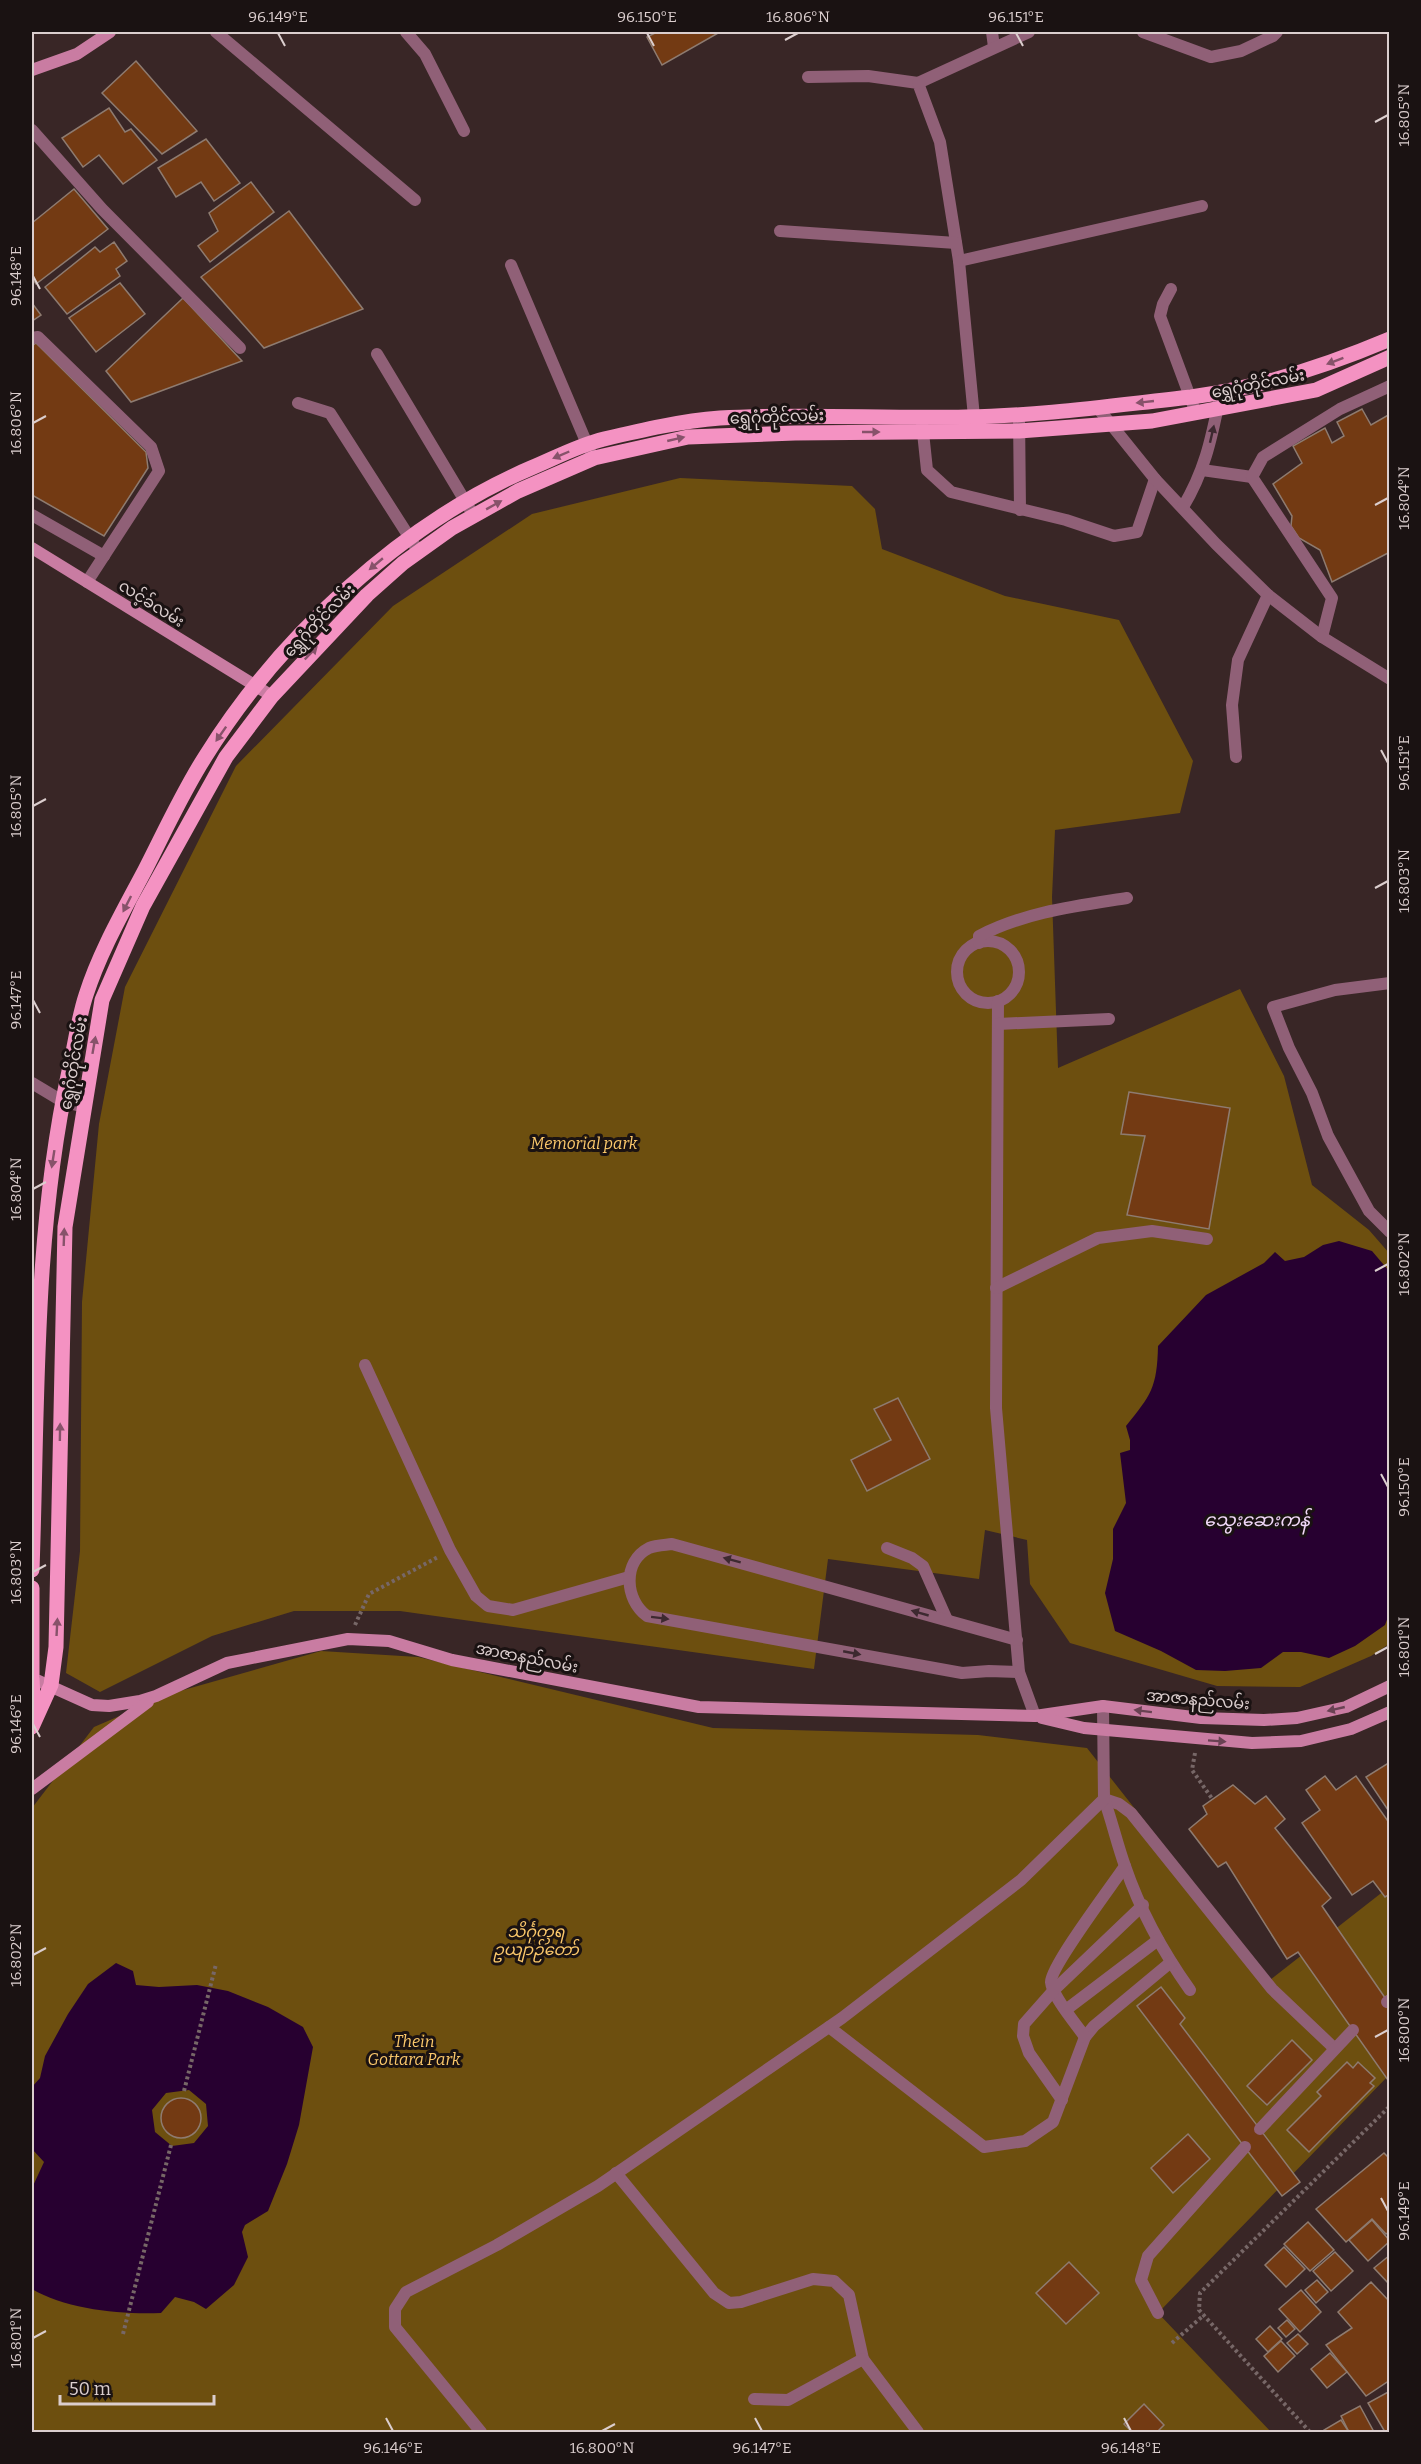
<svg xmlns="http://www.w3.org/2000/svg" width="1421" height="2464" viewBox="0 0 1421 2464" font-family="Bitter,'Noto Sans Myanmar',serif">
<rect width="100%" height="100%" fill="#392626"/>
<g fill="#6d4f0f">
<polygon points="680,478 852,486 875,509 882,549 1005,596 1119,620 1193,761 1180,813 1055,830 1052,897 1058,1068 1240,989 1284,1076 1312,1185 1369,1230 1389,1253 1389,1644 1371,1656 1300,1687 1217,1686 1070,1643 1030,1584 1027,1540 985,1530 979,1579 828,1559 814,1669 400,1611 294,1611 212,1636 100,1692 66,1673 80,1551 82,1302 99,1124 125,987 236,766 393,606 532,514"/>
<polygon points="321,1651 418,1657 713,1728 978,1735 1087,1748 1270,1980 1389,1887 1389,2075 1158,2313 1271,2432 32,2432 32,1808 94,1727 173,1693"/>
</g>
<g fill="#270030" fill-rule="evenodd">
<path d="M1339,1241l33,10 17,20v343l-4,11 -30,21 -26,12 -28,-6h-18l-22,16 -36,3 -29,-1 -35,-19 -46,-20 -10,-38 8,-34v-30l13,-26 -6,-50 10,-3v-10l-4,-14c25,-31 31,-38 32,-80l48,-51 58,-32 11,-11 10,9 19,-4 19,-12z"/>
<path d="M116,1963l17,8 3,14 23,2 38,-2 31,6 40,16 35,20 10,20 -14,78 -12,39 -19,47 -23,14 -3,7 6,25 -14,28 -28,24 -12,-7 -19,-5 -14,16c-39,2 -96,-4 -129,-24v-101l12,-26 -12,-13v-62l8,-9 5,-22 23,-42 20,-30zM189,2090l17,14 2,22 -14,17 -22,3 -17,-14 -3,-22 14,-17z"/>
</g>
<g fill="#733a13" stroke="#8e7b70" stroke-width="1.5">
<polygon points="657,32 720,32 662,65 647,37"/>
<polygon points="136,61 197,131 162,154 102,93"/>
<polygon points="109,108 125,132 131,129 157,160 123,184 99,155 83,167 62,138"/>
<polygon points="206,139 240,183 214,201 201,182 176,197 158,168"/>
<polygon points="251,182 274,212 210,262 198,246 218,231 209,213"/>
<polygon points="74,189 108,229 36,284 32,278 32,223"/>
<polygon points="289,211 363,309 264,348 201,277"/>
<polygon points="114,242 127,261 116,269 120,276 67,314 45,287 95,247 100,252"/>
<polygon points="120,283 145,314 96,352 69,318"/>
<polygon points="183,298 242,361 131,402 106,371"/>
<polygon points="32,303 41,315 32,321"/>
<polygon points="36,343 146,452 148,468 104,536 32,495 32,346"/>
<polygon points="1362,409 1371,425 1390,414 1390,552 1332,582 1320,550 1299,538 1291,526 1292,516 1273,484 1302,463 1293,446 1325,428 1332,443 1344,436 1337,422"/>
<polygon points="1129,1092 1230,1108 1209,1229 1127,1215 1145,1136 1121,1134"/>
<polygon points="898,1398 930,1459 867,1491 851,1460 891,1440 874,1409"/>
<polygon points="1390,1762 1390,1813 1366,1777"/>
<polygon points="1325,1776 1336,1790 1356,1776 1390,1824 1390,1894 1385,1897 1373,1881 1352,1895 1302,1823 1320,1810 1306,1790"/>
<polygon points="1233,1785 1255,1804 1266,1796 1285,1819 1275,1828 1331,1898 1322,1906 1390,2005 1390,2083 1298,1952 1287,1959 1226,1862 1218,1867 1189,1829 1207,1814 1203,1806"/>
<polygon points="1161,1987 1185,2018 1180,2024 1300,2182 1282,2196 1137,2006"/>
<polygon points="1292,2040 1312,2060 1267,2105 1247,2086"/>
<polygon points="1347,2062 1353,2068 1358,2062 1375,2078 1370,2083 1374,2086 1309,2152 1287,2130 1321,2096 1317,2092"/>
<circle cx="181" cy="2118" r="20"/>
<polygon points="1188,2134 1210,2159 1173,2193 1151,2168"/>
<polygon points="1384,2153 1390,2159 1390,2231 1386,2234 1372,2219 1346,2242 1316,2209"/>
<polygon points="1372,2220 1390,2241 1368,2261 1349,2240"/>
<polygon points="1308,2222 1334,2250 1310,2271 1284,2244"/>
<polygon points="1284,2247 1305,2269 1286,2287 1265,2265"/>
<polygon points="1335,2252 1353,2271 1331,2291 1313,2271"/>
<polygon points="1390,2255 1390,2285 1374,2268"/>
<polygon points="1069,2262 1099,2293 1066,2324 1036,2293"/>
<polygon points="1317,2280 1328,2292 1316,2303 1305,2290"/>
<polygon points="1371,2282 1390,2302 1390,2380 1366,2396 1326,2345 1352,2328 1338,2312"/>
<polygon points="1301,2290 1321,2312 1300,2332 1279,2309"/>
<polygon points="1287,2320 1295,2329 1286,2337 1278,2328"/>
<polygon points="1270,2326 1282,2339 1268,2352 1256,2339"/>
<polygon points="1298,2334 1308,2344 1297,2354 1287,2343"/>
<polygon points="1281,2341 1295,2356 1278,2372 1264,2356"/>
<polygon points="1330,2353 1347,2372 1327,2388 1311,2369"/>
<polygon points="1390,2391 1390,2432 1385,2432 1368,2403"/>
<polygon points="1144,2404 1164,2425 1157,2432 1132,2432 1124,2424"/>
<polygon points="1360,2406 1374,2432 1349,2432 1341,2416"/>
<polygon points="1341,2420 1349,2432 1325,2432 1324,2430"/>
</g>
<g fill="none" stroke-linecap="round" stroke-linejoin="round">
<g stroke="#776767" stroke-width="4" stroke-dasharray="3 3" stroke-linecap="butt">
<polyline points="355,1625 369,1594 438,1557"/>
<polyline points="1195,1753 1192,1770 1213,1800"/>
<polyline points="184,2091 216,1964"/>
<polyline points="123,2334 171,2145"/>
<polyline points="1172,2343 1204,2315"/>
<polyline points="1310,2432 1199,2310 1200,2293 1390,2106"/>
</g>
<g stroke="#906077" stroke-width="12">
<polyline points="992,32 994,47"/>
<polyline points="32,338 38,337 151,447 159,471 87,582"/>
<polyline points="377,354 474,516"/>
<polyline points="1019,414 1020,510"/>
<polyline points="922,423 927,470 951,492 1066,520 1114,536 1137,532 1155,479"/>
<polyline points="1202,470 1252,477"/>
<polyline points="32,515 104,556"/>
<polyline points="1322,637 1332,598 1252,477 1263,457 1340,409 1390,386"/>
<circle cx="988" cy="972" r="31"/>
<path d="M979,943v-7c46,-24 97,-30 148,-38"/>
<polyline points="998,1001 996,1408 1019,1672 1035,1716"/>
<polyline points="998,1024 1109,1019"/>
<polyline points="996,1288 1098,1238 1152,1231 1207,1239"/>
<polyline points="365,1365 450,1550 476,1596 488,1606 513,1610 629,1577"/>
<polyline points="887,1548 912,1558 923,1566 947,1620"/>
<path d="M1017,1640l-345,-96c-7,1 -16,1 -23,4 -27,14 -24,52 -2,68l315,57 27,-2 30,1"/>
<polyline points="1104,1799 1119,1804 1131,1813 1272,1989 1334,2048"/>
<path d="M1104,1799c8,22 13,45 21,67 15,44 38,86 65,124"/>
<polyline points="1387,2002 1390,2000"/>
<polyline points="1067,2009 1158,1940"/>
<polyline points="829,2027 984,2147 1025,2141 1053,2122 1085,2037 1094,2026 1171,1962"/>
<path d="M1085,2037c-9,-13 -33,-41 -34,-55 -1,-15 62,-98 74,-116"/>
<polyline points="1062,2100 1029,2053 1023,2036 1024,2024 1054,1990 1143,1905"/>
<polyline points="1260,2129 1353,2030"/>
<polyline points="616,2173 714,2293 729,2303 741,2302 813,2279 834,2281 849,2295 863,2359 918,2432"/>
<polyline points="1158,2313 1141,2280 1148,2256 1245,2147"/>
<polyline points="754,2399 788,2400 863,2359"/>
<polyline points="481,2432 395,2327 395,2309 406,2292 497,2245 598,2186 842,2018 1021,1880 1104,1799 1103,1706"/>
</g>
<g stroke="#906077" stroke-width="12">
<polyline points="216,32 415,200"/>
<polyline points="406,32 425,54 464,131"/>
<polyline points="1143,32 1211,57 1241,51 1273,36 1277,32"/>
<polyline points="808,77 868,76 918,83 940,142 959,261 974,417 972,423"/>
<polyline points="918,83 1029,32"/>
<polyline points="32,130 102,209 240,348"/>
<polyline points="780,231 956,243"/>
<polyline points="959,261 1202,206"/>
<polyline points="511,265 590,451"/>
<polyline points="1171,289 1163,304 1160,316 1193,405"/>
<polyline points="298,403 330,413 415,546"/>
<polyline points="1097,407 1155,479 1216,544 1268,595 1322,637 1390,679"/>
<path d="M1183,507c21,-35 28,-66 36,-106"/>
<polyline points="1236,757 1232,705 1238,660 1268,595"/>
<polyline points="1390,983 1335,990 1273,1007 1289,1048 1312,1093 1328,1136 1369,1211 1390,1232"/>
<polyline points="32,1083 62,1101 84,1107"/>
</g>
<g stroke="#c97ca2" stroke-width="12">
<polyline points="32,70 77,54 110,32"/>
<polyline points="32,548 272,696"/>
<polyline points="32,1678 92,1705 109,1706 140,1701 156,1696 227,1663 348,1639 389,1641 452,1660 699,1707 1035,1716 1103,1706 1201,1718 1264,1720 1297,1718 1346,1707 1390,1686"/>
<polyline points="1042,1718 1084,1728 1252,1743 1301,1741 1351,1729 1390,1712"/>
<polyline points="32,1789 148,1702"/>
</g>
<g stroke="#f492c2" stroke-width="15">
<path d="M32,1570c6,-168 1,-333 37,-499 6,-25 9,-52 17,-76 14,-44 38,-85 59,-125 19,-37 37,-77 60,-113 73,-118 197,-234 326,-289 24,-10 48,-23 73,-29 38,-9 77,-18 116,-21 82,-5 164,1 246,-1 75,-1 150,-12 225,-20 68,-9 135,-31 199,-58"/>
<polyline points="32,1588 32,1674"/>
<polyline points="32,1679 34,1718"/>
<polyline points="32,1727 51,1685 56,1647 65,1227 102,1000 143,906 226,757 272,696 367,595 403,563 452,528 518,491 594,458 688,437 795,433 1019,431 1152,421 1316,390 1390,357"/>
</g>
</g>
<defs><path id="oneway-solid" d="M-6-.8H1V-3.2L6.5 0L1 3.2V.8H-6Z" transform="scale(1.5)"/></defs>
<g fill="#87526a">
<use href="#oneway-solid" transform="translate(1335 361) rotate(159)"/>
<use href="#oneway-solid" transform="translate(1145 402) rotate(174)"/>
<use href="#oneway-solid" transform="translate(871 432)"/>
<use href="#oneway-solid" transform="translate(676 439) rotate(-13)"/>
<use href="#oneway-solid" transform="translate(561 455) rotate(157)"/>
<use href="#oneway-solid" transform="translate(494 505) rotate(-29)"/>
<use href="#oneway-solid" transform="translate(376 564) rotate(140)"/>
<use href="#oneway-solid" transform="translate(311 653) rotate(-46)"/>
<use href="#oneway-solid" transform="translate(221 734) rotate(125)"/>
<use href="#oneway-solid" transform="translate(127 904) rotate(117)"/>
<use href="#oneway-solid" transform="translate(94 1045) rotate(-80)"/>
<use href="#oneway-solid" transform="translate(53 1159) rotate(99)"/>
<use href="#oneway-solid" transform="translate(64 1237) rotate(-88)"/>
<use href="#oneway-solid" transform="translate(60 1432) rotate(-89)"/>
<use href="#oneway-solid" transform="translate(57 1627) rotate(-87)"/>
</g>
<g fill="#3d2930">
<use href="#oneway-solid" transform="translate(1212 434) rotate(-77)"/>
<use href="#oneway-solid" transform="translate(732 1560) rotate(-165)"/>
<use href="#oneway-solid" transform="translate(920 1613) rotate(-164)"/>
<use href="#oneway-solid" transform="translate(660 1618) rotate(7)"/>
<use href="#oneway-solid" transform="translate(852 1653) rotate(11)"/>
</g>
<g fill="#694253">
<use href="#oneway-solid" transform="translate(1336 1709) rotate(167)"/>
<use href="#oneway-solid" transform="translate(1143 1711) rotate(-173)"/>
<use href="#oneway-solid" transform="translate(1217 1741) rotate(4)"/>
</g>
<path fill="none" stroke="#dbcece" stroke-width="2" d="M278,33l7,13M647,33l7,13M1016,33l7,13M785,40l13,-7M1375,122l13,-7M33,276l7,13M33,423l13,-7M1375,505l13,-7M1381,750l7,13M33,806l13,-7M1375,888l13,-7M33,1000l7,13M33,1189l13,-7M1375,1271l13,-7M1381,1474l7,13M33,1572l13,-7M1375,1654l13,-7M33,1724l7,13M33,1955l13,-7M1375,2037l13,-7M1381,2198l7,13M33,2338l13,-7M386,2418l7,13M755,2418l7,13M1124,2418l7,13M602,2431l13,-7"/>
<g text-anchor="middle" stroke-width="6" stroke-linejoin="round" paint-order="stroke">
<g font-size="16" fill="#dbcece" stroke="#1a1212">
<text transform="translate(1258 383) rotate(-11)" y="6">ရွှေဂုံတိုင်လမ်း</text>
<text transform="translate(777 416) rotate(-2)" y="6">ရွှေဂုံတိုင်လမ်း</text>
<text transform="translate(152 603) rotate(32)" y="6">လင့်ခ်လမ်း</text>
<text transform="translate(319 620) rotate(-46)" y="6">ရွှေဂုံတိုင်လမ်း</text>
<text transform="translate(73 1063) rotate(-80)" y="6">ရွှေဂုံတိုင်လမ်း</text>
<text transform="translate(527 1657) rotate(11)" y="6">အာဇာနည်လမ်း</text>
<text transform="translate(1198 1699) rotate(5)" y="6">အာဇာနည်လမ်း</text>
</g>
<g font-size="16" font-style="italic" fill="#fbc86b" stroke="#1a1212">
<text x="584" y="1149">Memorial park</text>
<text x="536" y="1937">သိင်္ဂုတ္တရ<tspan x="536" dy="18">ဥယျာဉ်တော်</tspan></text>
<text x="414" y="2047">Thein<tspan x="414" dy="18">Gottara Park</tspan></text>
</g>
<g font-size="18" font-style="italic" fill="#f1d8f8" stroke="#1a1212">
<text x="1257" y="1526">သွေးဆေးကန်</text>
</g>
</g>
<rect width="1421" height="2464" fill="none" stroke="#1a1212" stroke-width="66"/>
<path d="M60 2395v9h154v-9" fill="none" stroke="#dbcece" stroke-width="3"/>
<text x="69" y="2395" font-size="18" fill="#dbcece" stroke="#1a1212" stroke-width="4.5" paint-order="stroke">50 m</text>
<rect x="33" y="33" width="1355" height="2398" fill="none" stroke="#dbcece" stroke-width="2"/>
<g font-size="15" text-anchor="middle" fill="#dbcece">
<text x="278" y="22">96.149°E</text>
<text x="647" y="22">96.150°E</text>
<text x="798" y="22">16.806°N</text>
<text x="1016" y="22">96.151°E</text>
<text transform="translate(1404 115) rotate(-90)" y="5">16.805°N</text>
<text transform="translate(16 276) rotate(-90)" y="5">96.148°E</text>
<text transform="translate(16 423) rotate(-90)" y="5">16.806°N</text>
<text transform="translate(1404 498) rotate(-90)" y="5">16.804°N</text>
<text transform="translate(1404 763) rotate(-90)" y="5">96.151°E</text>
<text transform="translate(16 806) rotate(-90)" y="5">16.805°N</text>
<text transform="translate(1404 881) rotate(-90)" y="5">16.803°N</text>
<text transform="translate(16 1000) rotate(-90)" y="5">96.147°E</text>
<text transform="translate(16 1189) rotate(-90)" y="5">16.804°N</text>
<text transform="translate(1404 1264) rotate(-90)" y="5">16.802°N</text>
<text transform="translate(1404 1487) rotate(-90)" y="5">96.150°E</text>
<text transform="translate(16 1572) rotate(-90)" y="5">16.803°N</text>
<text transform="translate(1404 1647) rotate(-90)" y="5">16.801°N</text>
<text transform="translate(16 1724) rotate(-90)" y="5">96.146°E</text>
<text transform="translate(16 1955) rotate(-90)" y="5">16.802°N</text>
<text transform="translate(1404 2030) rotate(-90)" y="5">16.800°N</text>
<text transform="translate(1404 2211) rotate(-90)" y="5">96.149°E</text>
<text transform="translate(16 2338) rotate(-90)" y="5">16.801°N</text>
<text x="393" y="2453">96.146°E</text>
<text x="602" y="2453">16.800°N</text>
<text x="762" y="2453">96.147°E</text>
<text x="1131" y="2453">96.148°E</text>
</g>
</svg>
